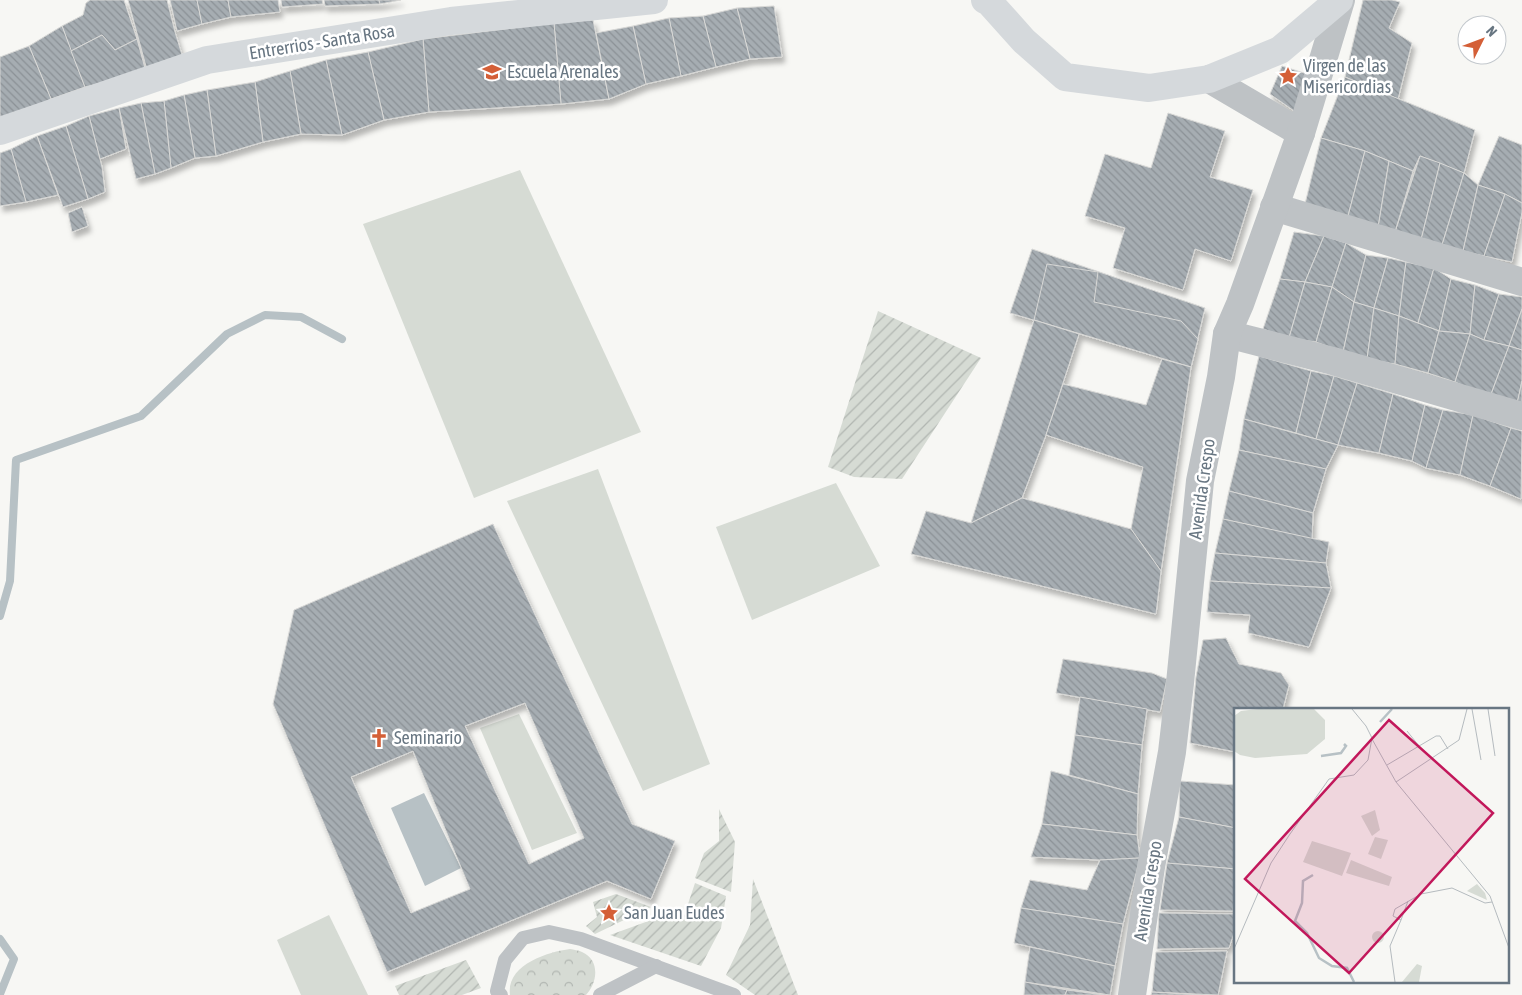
<svg xmlns="http://www.w3.org/2000/svg" width="1522" height="995" viewBox="0 0 1522 995" font-family="'Asap Condensed',sans-serif">
<defs>
<pattern id="forest-crowns" width="20" height="18" patternUnits="userSpaceOnUse" patternTransform="scale(1.25)"><rect width="20" height="18" fill="#d6dbd4"/><path d="M2 6a3 3 0 1 1 6 0M12 15a3 3 0 1 1 6 0" fill="none" stroke="#b1b6b1"/></pattern>
<pattern id="garden-furrows" width="10" height="10" patternUnits="userSpaceOnUse" patternTransform="scale(1.25)"><rect width="10" height="10" fill="#d6dbd4"/><path d="M-1 1l2-2M0 10L10 0M9 11l2-2" fill="none" stroke="#b1b6b1"/></pattern>
<pattern id="building-back-hatch" width="6" height="6" patternUnits="userSpaceOnUse" patternTransform="scale(1.25)"><rect width="6" height="6" fill="#a6adb2"/><path d="M-1 5l2 2M0 0l6 6M5-1l2 2" fill="none" stroke="#8b9196"/></pattern>
<filter id="shadow"><feDropShadow dx="3" dy="5.5" stdDeviation="2.5" flood-color="#0004"/></filter>
</defs>
<rect width="100%" height="100%" fill="#f7f7f4"/>
<g fill="#d6dbd4">
<polygon points="520,170 641,432 474,498 363,224"/>
<polygon points="598,469 710,764 643,791 507,501"/>
<polygon points="836,483 880,566 752,620 716,527"/>
<polygon points="519,714 577,833 532,850 480,728"/>
<polygon points="329,915 368,995 301,995 277,940"/>
</g>
<path fill="url(#forest-crowns)" d="M570,949c4,1 8,1 12,3 18,8 16,30 4,43h-76c-4,-30 37,-43 60,-46z"/>
<g fill="url(#garden-furrows)">
<polygon points="878,311 981,358 902,479 854,477 828,467"/>
<polygon points="719,809 735,842 731,892 695,878 704,853 719,841"/>
<polygon points="753,879 798,995 755,995 726,975 750,925"/>
<polygon points="695,883 726,896 721,928 701,966 610,935 665,915 683,919"/>
<polygon points="616,894 651,907 595,934 586,926 597,917 593,902"/>
<polygon points="466,960 481,988 462,995 399,995 395,986"/>
</g>
<polygon fill="#b7c1c5" points="424,793 461,868 425,886 391,808"/>
<g fill="none" stroke-linecap="round" stroke-linejoin="round">
<g stroke="#b7c1c5" stroke-width="8">
<polyline points="0,616 10,581 16,460 141,416 227,334 265,315 301,317 342,339"/>
<polyline points="0,939 14,959 0,994"/>
</g>
</g>
<g fill="url(#building-back-hatch)" stroke="#d8d8d6" fill-rule="evenodd" filter="url(#shadow)">
<polygon points="90,0 124,0 137,39 115,50 102,35 71,51 62,26 83,15 86,3"/>
<polygon points="128,0 167,0 175,32 183,58 147,70"/>
<polygon points="170,0 197,0 202,24 177,31"/>
<polygon points="197,0 228,0 231,17 202,24"/>
<polygon points="228,0 278,0 280,12 231,17"/>
<polygon points="281,0 322,0 323,4 282,7"/>
<polygon points="324,0 379,0 380,4 325,6"/>
<polygon points="379,0 401,0 380,4"/>
<polygon points="1363,0 1392,0 1400,2 1389,28 1412,43 1398,99 1345,77"/>
<polygon points="774,6 782,57 750,59 737,8"/>
<polygon points="737,8 750,59 716,67 703,16"/>
<polygon points="703,16 716,67 681,76 669,18"/>
<polygon points="669,18 681,76 646,84 633,26"/>
<polygon points="593,20 609,99 561,104 554,23"/>
<polygon points="554,23 561,104 429,112 423,39"/>
<polygon points="62,26 85,87 51,99 29,46"/>
<polygon points="633,26 646,84 609,99 596,33"/>
<polygon points="102,35 115,50 137,39 146,72 85,87 71,51"/>
<polygon points="423,39 429,112 384,120 368,52"/>
<polygon points="29,46 51,99 0,125 0,57"/>
<polygon points="368,52 384,120 342,135 326,60"/>
<polygon points="326,60 342,135 301,134 290,71"/>
<polygon points="1282,66 1310,75 1297,113 1270,94"/>
<polygon points="290,71 301,134 263,142 255,82"/>
<polygon points="1345,77 1475,130 1464,173 1420,156 1413,171 1365,151 1321,138"/>
<polygon points="255,82 263,142 216,156 207,90"/>
<polygon points="207,90 216,156 195,158 184,95"/>
<polygon points="184,95 195,158 171,168 164,101"/>
<polygon points="164,101 171,168 155,174 141,103"/>
<polygon points="141,103 155,174 136,179 119,108"/>
<polygon points="119,108 126,149 100,159 89,116"/>
<polygon points="1168,113 1225,131 1210,177 1253,190 1231,261 1195,249 1183,290 1113,268 1125,228 1085,216 1105,154 1151,168"/>
<polygon points="89,116 102,167 105,192 88,199 66,126"/>
<polygon points="66,126 88,199 63,207 37,136"/>
<polygon points="37,136 58,195 26,202 11,149"/>
<polygon points="1499,136 1522,145 1522,203 1505,194 1478,185"/>
<polygon points="1321,138 1365,151 1348,216 1305,204"/>
<polygon points="11,149 26,202 0,206 0,153"/>
<polygon points="1365,151 1389,161 1378,228 1348,216"/>
<polygon points="1420,156 1440,163 1421,240 1395,232"/>
<polygon points="1389,161 1413,171 1395,232 1378,228"/>
<polygon points="1440,163 1464,173 1442,245 1421,240"/>
<polygon points="1464,173 1478,185 1463,251 1442,245"/>
<polygon points="1478,185 1505,194 1484,256 1463,251"/>
<polygon points="1505,194 1522,203 1522,212 1512,262 1484,256"/>
<polygon points="82,207 88,226 72,232 68,213"/>
<polygon points="1294,232 1324,236 1305,282 1280,279"/>
<polygon points="1324,236 1346,243 1332,287 1305,282"/>
<polygon points="1346,243 1366,255 1354,302 1332,287"/>
<polygon points="1032,249 1205,308 1191,367 1010,313"/>
<polygon points="1366,255 1388,258 1374,308 1354,302"/>
<polygon points="1388,258 1406,262 1399,316 1374,308"/>
<polygon points="1406,262 1434,268 1418,323 1399,316"/>
<polygon points="1047,264 1098,272 1094,302 1181,321 1198,339 1191,367 1034,320"/>
<polygon points="1434,268 1451,279 1439,331 1418,323"/>
<polygon points="1280,279 1305,282 1289,338 1263,329"/>
<polygon points="1451,279 1475,285 1470,334 1439,331"/>
<polygon points="1305,282 1332,287 1316,342 1289,338"/>
<polygon points="1475,285 1499,294 1484,340 1470,334"/>
<polygon points="1332,287 1354,302 1343,352 1316,342"/>
<polygon points="1499,294 1522,297 1522,309 1509,346 1484,340"/>
<polygon points="1354,302 1374,308 1367,359 1343,352"/>
<polygon points="1374,308 1399,316 1395,364 1367,359"/>
<polygon points="1522,309 1522,350 1509,346"/>
<polygon points="1399,316 1439,331 1428,373 1395,364"/>
<polygon points="1034,320 1079,334 1046,435 1022,498 971,523"/>
<polygon points="1439,331 1470,334 1455,382 1428,373"/>
<polygon points="1470,334 1484,340 1509,346 1490,397 1455,382"/>
<polygon points="1509,346 1522,350 1522,381 1517,404 1490,397"/>
<polygon points="1259,356 1311,371 1296,433 1244,419"/>
<polygon points="1162,359 1191,367 1161,571 1131,529 1143,467 1046,435 1063,384 1146,405"/>
<polygon points="1311,371 1334,376 1316,439 1296,433"/>
<polygon points="1334,376 1357,383 1338,445 1316,439"/>
<polygon points="1522,381 1522,405 1517,404"/>
<polygon points="1357,383 1393,394 1379,453 1338,445"/>
<polygon points="1393,394 1425,405 1412,461 1379,453"/>
<polygon points="1425,405 1443,410 1426,468 1412,461"/>
<polygon points="1443,410 1473,415 1460,475 1426,468"/>
<polygon points="1473,415 1511,428 1490,486 1460,475"/>
<polygon points="1244,419 1316,439 1338,445 1326,469 1239,450"/>
<polygon points="1511,428 1522,431 1521,499 1490,486"/>
<polygon points="1239,450 1326,469 1313,513 1229,491"/>
<polygon points="1229,491 1313,513 1312,539 1223,519"/>
<polygon points="1022,498 1131,529 1161,571 1156,614 911,554 926,511 971,523"/>
<polygon points="1223,519 1329,542 1326,563 1215,553"/>
<path d="M493,524l139,300 43,17 -24,58 -44,-18 -220,91 -114,-268 21,-94zM525,703l59,135 -55,26 -64,-138zM413,751l57,138 -59,24 -60,-136z"/>
<polygon points="1215,553 1326,563 1331,588 1210,581"/>
<polygon points="1210,581 1331,588 1309,647 1248,633 1250,615 1207,612"/>
<polygon points="1226,638 1239,664 1281,673 1289,685 1283,709 1236,709 1236,752 1190,743 1196,677 1203,640"/>
<polygon points="1063,659 1152,673 1167,679 1160,712 1056,693"/>
<polygon points="1080,697 1147,709 1142,745 1075,735"/>
<polygon points="1075,735 1142,745 1138,794 1069,775"/>
<polygon points="1051,771 1138,794 1137,835 1042,824"/>
<polygon points="1180,781 1236,785 1236,828 1179,817"/>
<polygon points="1179,817 1236,828 1236,869 1167,863"/>
<polygon points="1042,824 1137,835 1140,858 1100,860 1031,857"/>
<polygon points="1140,858 1123,924 1021,908 1030,880 1087,890 1100,860"/>
<polygon points="1167,863 1236,869 1233,911 1160,910"/>
<polygon points="1021,908 1123,924 1115,966 1014,943"/>
<polygon points="1159,913 1236,914 1236,927 1229,948 1157,949"/>
<polygon points="1030,947 1115,966 1110,995 1025,982"/>
<polygon points="1227,951 1218,995 1152,992 1156,952"/>
<polygon points="1025,982 1067,990 1065,995 1024,995"/>
<polygon points="1067,990 1104,995 1065,995"/>
<polygon points="1152,992 1201,995 1151,995"/>
</g>
<g fill="none" stroke-linecap="round" stroke-linejoin="round">
<g stroke="#bec2c5" stroke-width="14">
<polyline points="501,995 497,991 505,960 523,938 549,932 581,939 734,995"/>
<polyline points="600,995 656,966"/>
</g>
<g stroke="#bec2c5" stroke-width="28">
<polyline points="1209,79 1301,133"/>
<polyline points="1274,207 1522,282"/>
<polyline points="1227,334 1333,361 1522,416"/>
<polyline points="1132,995 1151,867 1172,752 1180,683 1200,481 1221,377 1227,334 1240,304 1301,133 1341,0"/>
</g>
<g stroke="#d5d9dc" stroke-width="28">
<polyline points="985,0 989,2 1024,41 1065,77 1149,88 1209,79 1280,50 1339,0"/>
<polyline points="0,131 207,60 451,21 654,0"/>
</g>
</g>
<defs>
<g id="school-bare" transform="scale(1.5)"><path d="M0-5L7-2L0 1L-7-2ZM-4 1L0 2.5L4 1V4Q0 6-4 4Z" fill="#d45f37" stroke="#fff" stroke-width="2.5" paint-order="stroke"/></g>
<g id="sight-bare" transform="scale(1.5)"><path d="M0-6L1.8-2.2L6-1.7L2.9 1.2L3.7 5.4L0 3.3L-3.7 5.4L-2.9 1.2L-6-1.7L-1.8-2.2Z" fill="#d45f37" stroke="#fff" stroke-width="2.5" paint-order="stroke"/></g>
<g id="church-bare" transform="scale(1.5)"><path d="M-1.2-6h2.4v3.5h3.3v2.4h-3.3V6h-2.4V-.1h-3.3v-2.4h3.3Z" fill="#d45f37" stroke="#fff" stroke-width="2.5" paint-order="stroke"/></g>
</defs>
<g fill-rule="evenodd">
<use href="#school-bare" x="492" y="72"/>
<use href="#sight-bare" x="1288" y="76"/>
<use href="#church-bare" x="379" y="738"/>
<use href="#sight-bare" x="609" y="913"/>
</g>
<g text-anchor="middle" stroke-width="5" stroke-linejoin="round" paint-order="stroke">
<g font-size="18" fill="#687682" stroke="#fff">
<text transform="translate(322 42) rotate(-9)" y="6">Entrerrios - Santa Rosa</text>
<text transform="translate(1202 489) rotate(-82)" y="6">Avenida Crespo</text>
<text transform="translate(1148 891) rotate(-81)" y="6">Avenida Crespo</text>
</g>
<g font-size="18" fill="#687682" stroke="#fff" text-anchor="start">
<text x="1303" y="72">Virgen de las<tspan x="1303" dy="21">Misericordias</tspan></text>
<text x="507" y="78">Escuela Arenales</text>
<text x="394" y="744">Seminario</text>
<text x="624" y="919">San Juan Eudes</text>
</g>
</g>
<g transform="translate(1234 708)">
<rect width="275" height="275" fill="#f7f7f4"/>
<path d="M23,1h57l11,11v19l-18,15 -52,4 -15,-3 -6,-4v-35l7,-5zM141,129l13,3 -7,19 -13,-5zM78,133l39,12 -9,23 -39,-14zM117,152l41,17 -3,9 -43,-13zM138 229a6 6 0 1 1 12 0a6 6 0 1 1-12 0Z" fill="#d6dbd4"/>
<path d="M243,176l8,9 2,7 -20,-9z" fill="#d6dbd4"/>
<path d="M183,256l5,2 -3,16h-17z" fill="#d6dbd4"/>
<path d="M141,102l5,20 -8,6 -11,-20z" fill="#d6dbd4"/>
<path fill="none" stroke="#b7c1c5" stroke-width="2.5" d="M146,14l12,-13M87,48l20,-3 5,-7 -2,-2M79,167l-10,6 -1,22 -7,18 12,12 12,25 13,8 15,2 7,14"/>
<path fill="none" stroke="#b5bbbf" stroke-width="1" d="M238,1l9,51M254,1l7,47M173,23l12,15M138,31l24,43 94,114 19,52M153,57l49,-29h4l8,13M162,74l63,-42 8,-31M167,212l7,-19M0,241l37,-86 19,-29 39,-55 25,-4 14,-15 4,-22 -6,-12 -14,-17M161,274l-5,-36 11,-26 -8,-4 2,-7 26,-15 31,-6 33,15 7,-1"/>
<path fill="#c2185b" fill-opacity="0.15" stroke="#c2185b" stroke-width="2.5" d="M155,12l104,93 -144,160 -104,-94z"/>
<rect width="275" height="275" fill="none" stroke="#687682" stroke-width="2.5"/>
</g>
<g transform="translate(1482 40) rotate(48)"><circle r="24" fill="#ffffff" stroke="#c3c8cd"/>
<path d="M0-4L9 19L0 12L-9 19Z" fill="#d45f37"/>
<text y="-8" font-size="14" font-weight="bold" text-anchor="middle" fill="#687682">N</text>
</g>
</svg>
